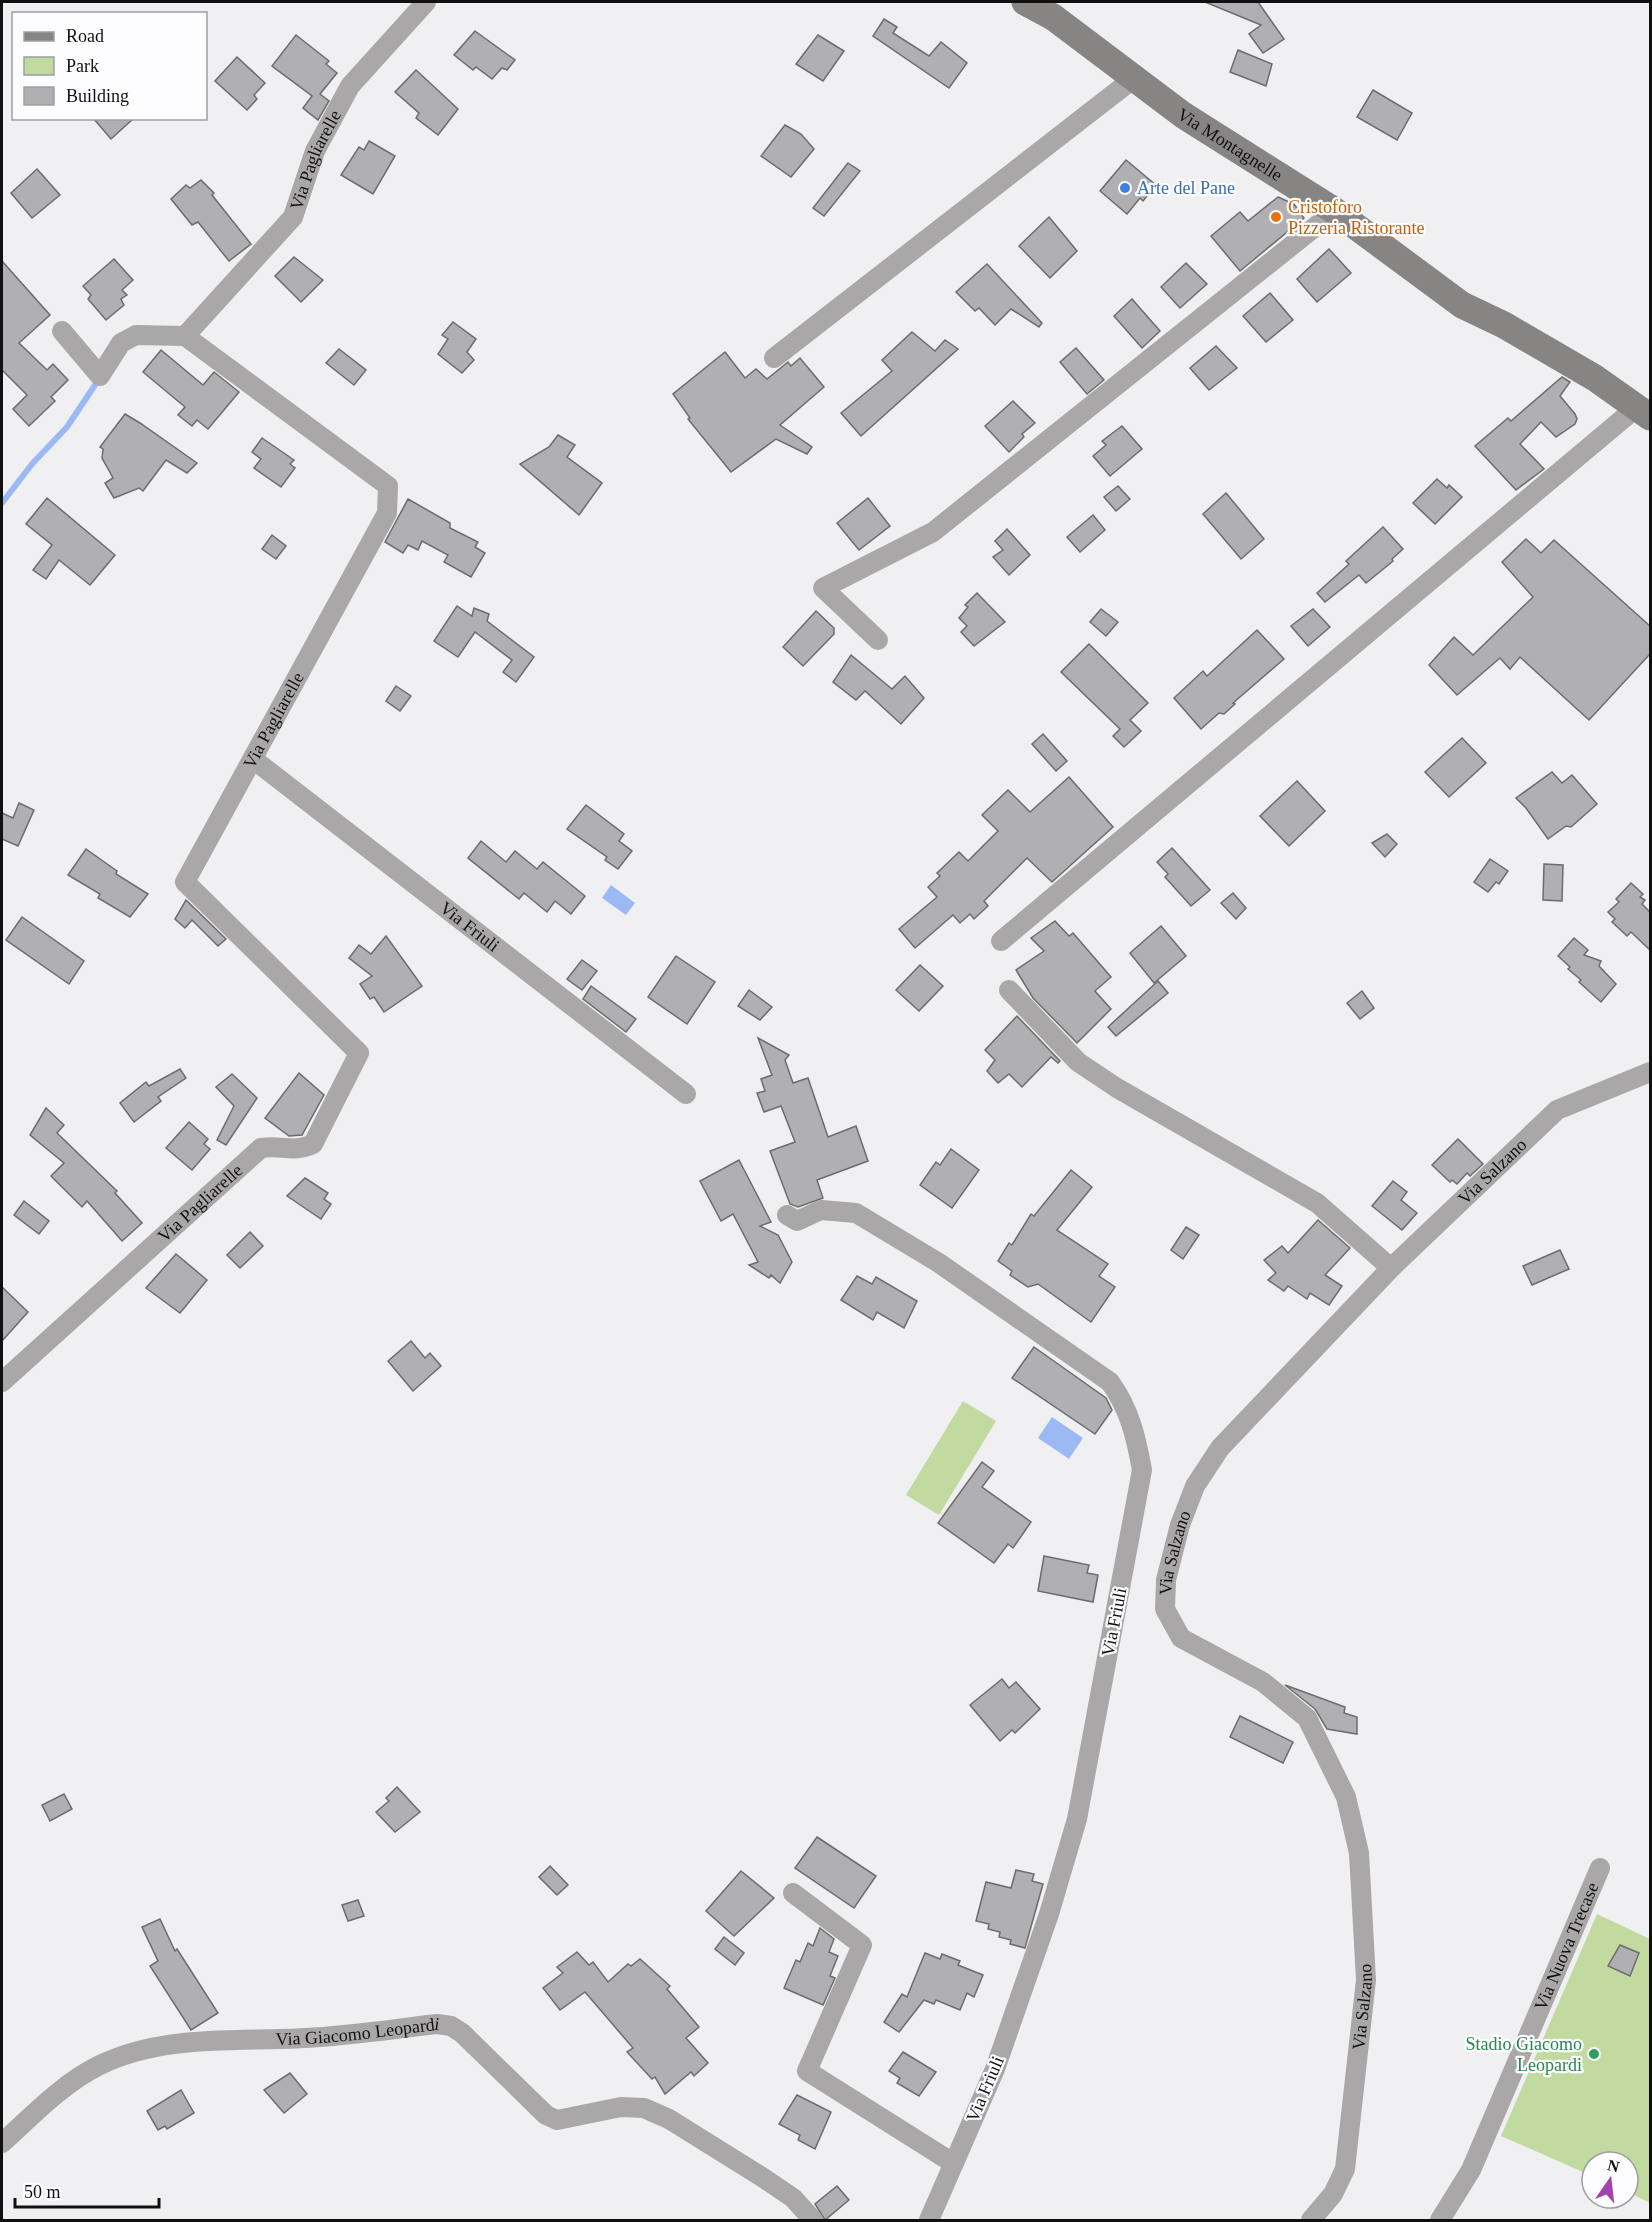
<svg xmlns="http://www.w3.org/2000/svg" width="1652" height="2222" viewBox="0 0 1652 2222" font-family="'Times New Roman',serif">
<rect width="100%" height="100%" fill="#f0f0f3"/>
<g fill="#c1da9f">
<polygon points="963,1401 996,1421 939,1515 906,1495"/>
<polygon points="1597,1914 1650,1939 1650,2203 1628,2192 1628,2162 1592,2162 1592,2176 1501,2136"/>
</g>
<g fill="#9db9f4">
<polygon points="611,885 635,903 626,915 602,898"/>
<polygon points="1052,1417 1083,1438 1069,1459 1038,1438"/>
</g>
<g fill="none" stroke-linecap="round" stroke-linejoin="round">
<polyline stroke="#9db9f4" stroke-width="6" points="2,503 32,464 67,427 95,385"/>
</g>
<g fill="#b0b0b3" stroke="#6c6c6e" stroke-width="1.5">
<polygon points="1205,2 1258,2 1284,39 1263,53 1249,34 1261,25"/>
<polygon points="884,19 897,27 893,33 929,56 941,42 967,63 949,88 873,36"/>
<polygon points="475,31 515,60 507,70 502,68 492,79 476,67 473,70 454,55"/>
<polygon points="296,35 329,61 326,64 337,73 320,94 329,101 318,120 303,108 312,96 272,66"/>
<polygon points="818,35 844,51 823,81 796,64"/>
<polygon points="1238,50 1272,64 1266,86 1230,72"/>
<polygon points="237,57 265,83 254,95 257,99 247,110 215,81"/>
<polygon points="416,70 458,109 438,135 416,118 419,113 395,92"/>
<polygon points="1373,90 1412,113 1397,140 1357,117"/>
<polygon points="93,118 134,118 111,139"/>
<polygon points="785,125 801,134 814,149 791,177 761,156"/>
<polygon points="369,141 395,156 373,194 341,175 359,147 364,150"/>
<polygon points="1126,160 1156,185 1143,201 1140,198 1127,214 1100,191"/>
<polygon points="848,163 860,171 824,216 813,208"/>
<polygon points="37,169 60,195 32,218 11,193"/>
<polygon points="201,180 214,193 212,195 251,244 229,261 198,222 192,225 171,199 186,185 190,188"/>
<polygon points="1278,197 1294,204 1304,218 1240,271 1211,236 1240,212 1248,221"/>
<polygon points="1049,217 1077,251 1050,278 1019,246"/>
<polygon points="1329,249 1351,273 1317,302 1297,279"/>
<polygon points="294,257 323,280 301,302 275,276"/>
<polygon points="114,259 133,280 122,290 127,295 121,299 124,305 106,320 88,299 91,295 83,286"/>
<polygon points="2,261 50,315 19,343 47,370 53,364 68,380 51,397 55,401 29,426 13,409 27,395 2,370"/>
<polygon points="1186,263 1207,284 1180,308 1161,287"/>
<polygon points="987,264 1042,323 1039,327 1011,309 995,325 979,308 975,311 956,292"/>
<polygon points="1270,293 1293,320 1266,342 1243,316"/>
<polygon points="1132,299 1160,331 1142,348 1114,316"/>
<polygon points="453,322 476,339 467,352 474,360 462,373 438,354 448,339 442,335"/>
<polygon points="912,332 935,351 945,340 958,349 861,436 841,413 892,371 882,360"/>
<polygon points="1216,346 1237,368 1209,390 1190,368"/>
<polygon points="1076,348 1104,380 1087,394 1060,362"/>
<polygon points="339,349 366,370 354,385 326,363"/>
<polygon points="161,350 203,385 214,372 239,392 208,429 197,420 192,426 178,415 185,407 143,372"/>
<polygon points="725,352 745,378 756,369 767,379 788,362 791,366 800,358 824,387 780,425 812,447 807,454 776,439 731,472 688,419 690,418 673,394"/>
<polygon points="1562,377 1570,382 1560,396 1575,414 1577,419 1575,424 1556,437 1541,422 1520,444 1544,469 1516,490 1475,446 1508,418 1511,421"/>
<polygon points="1013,401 1035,423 1022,434 1024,437 1009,452 985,426"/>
<polygon points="125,414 140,423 197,463 187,473 166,460 143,491 139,488 114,498 105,483 113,478 102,458 103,449 100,447"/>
<polygon points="1122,426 1142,449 1110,476 1093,456 1106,445 1102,441"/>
<polygon points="558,435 575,445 567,457 602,483 579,515 520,464 549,447"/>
<polygon points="262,438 294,460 290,464 295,468 281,487 254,468 261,459 252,452"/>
<polygon points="1437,479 1447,488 1449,485 1462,497 1435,524 1413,503"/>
<polygon points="1118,486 1130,499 1116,511 1104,497"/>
<polygon points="1226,493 1264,539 1241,559 1203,514"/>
<polygon points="47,498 115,555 90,585 59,560 46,579 33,570 52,545 26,524"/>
<polygon points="868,498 890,526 859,550 837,523"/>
<polygon points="408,499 450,523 450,528 478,542 475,547 485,553 471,577 444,562 448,555 422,541 418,550 408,545 403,553 385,542"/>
<polygon points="1093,515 1105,530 1080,552 1067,537"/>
<polygon points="1383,527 1403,549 1392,559 1393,561 1366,583 1359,575 1325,602 1317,593 1349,564 1346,561"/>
<polygon points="1007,529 1030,555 1009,575 993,557 1003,550 995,541"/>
<polygon points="272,535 286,546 276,559 262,549"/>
<polygon points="1526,539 1541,553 1554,540 1650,626 1650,654 1589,720 1520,657 1510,669 1500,658 1457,695 1429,665 1454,637 1473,655 1533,597 1502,562"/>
<polygon points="977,593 1005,622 974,646 961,632 967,626 959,618 968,607 965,605"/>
<polygon points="457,606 472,616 474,608 489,614 487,621 534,657 516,682 503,672 512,660 475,632 458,657 434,641"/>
<polygon points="1101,609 1118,622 1106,636 1090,622"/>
<polygon points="1313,609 1330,627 1308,646 1291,626"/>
<polygon points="816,611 834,628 834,634 803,666 783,647"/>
<polygon points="1257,630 1284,659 1233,703 1235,704 1224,714 1219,713 1201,729 1174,698 1203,671 1207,676"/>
<polygon points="1089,644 1148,703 1130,720 1141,731 1124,747 1113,736 1120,729 1061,672"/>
<polygon points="851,655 892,689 905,676 924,698 901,724 865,691 856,700 833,682"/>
<polygon points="396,686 411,696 400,711 386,701"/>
<polygon points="1043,734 1067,761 1056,771 1032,744"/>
<polygon points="1462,738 1486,763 1449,797 1425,772"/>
<polygon points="1552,772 1562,783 1572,775 1597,804 1571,827 1566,826 1548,839 1526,808 1516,798"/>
<polygon points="1069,777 1113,827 1052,882 1027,858 984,901 988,906 974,919 970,914 960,923 953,915 915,948 899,929 937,897 928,887 940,876 937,873 959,852 968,861 998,831 982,815 1008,790 1030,812"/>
<polygon points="1297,781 1325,811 1289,846 1260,816"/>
<polygon points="19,803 34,810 18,846 2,839 2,813 13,818"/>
<polygon points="586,805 624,834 619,841 632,851 618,869 605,860 607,857 567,829"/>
<polygon points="1387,834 1397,844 1385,857 1372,843"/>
<polygon points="481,841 506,862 515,851 537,869 543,862 585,896 571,914 555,901 547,912 524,893 519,899 468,858"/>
<polygon points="1172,848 1210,890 1191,906 1165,877 1168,874 1157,862"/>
<polygon points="86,849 117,871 116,874 148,894 130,917 98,898 100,894 68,875"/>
<polygon points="1490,859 1508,871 1499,884 1496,882 1488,892 1474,882"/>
<polygon points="1544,864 1563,865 1562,901 1543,900"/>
<polygon points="1631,883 1643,894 1640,897 1645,900 1642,904 1650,912 1650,950 1631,932 1627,936 1612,922 1615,919 1608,912 1619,902 1616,899"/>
<polygon points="1233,893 1246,908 1236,919 1221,903"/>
<polygon points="186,900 226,939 218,946 192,920 185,928 175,919"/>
<polygon points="22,917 84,961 69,984 6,940"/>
<polygon points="1055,921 1069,936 1073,933 1111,977 1095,991 1111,1009 1077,1043 1033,998 1016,970 1044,951 1031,938"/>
<polygon points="1161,926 1186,956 1154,983 1130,953"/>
<polygon points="386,936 422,986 384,1012 374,997 370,999 360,984 372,976 349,958 359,945 371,954"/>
<polygon points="1574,938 1588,950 1584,955 1601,961 1599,966 1616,984 1601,1002 1579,982 1581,980 1568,969 1570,967 1558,956"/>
<polygon points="676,956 715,982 687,1024 648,997"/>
<polygon points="582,960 597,971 582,990 567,979"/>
<polygon points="920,965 943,986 919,1011 896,990"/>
<polygon points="1158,981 1168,993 1116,1036 1108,1027"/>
<polygon points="591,986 636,1019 626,1032 583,999"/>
<polygon points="749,990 772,1007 760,1020 738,1006"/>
<polygon points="1362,991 1374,1008 1360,1019 1347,1003"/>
<polygon points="1017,1016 1060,1061 1058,1063 1051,1057 1022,1087 1009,1074 998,1083 987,1071 995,1060 985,1050"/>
<polygon points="758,1038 789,1055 785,1060 793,1083 808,1078 828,1137 856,1126 868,1161 817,1180 823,1198 798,1207 790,1204 770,1151 795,1142 781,1106 764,1112 757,1093 765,1091 761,1079 772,1075"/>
<polygon points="180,1069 186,1078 158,1097 161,1101 134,1122 120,1103 146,1082 149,1086"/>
<polygon points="299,1073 324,1095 302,1135 289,1136 265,1118"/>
<polygon points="232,1074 257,1098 226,1145 217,1140 234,1106 216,1087"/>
<polygon points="46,1108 64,1125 57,1133 117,1191 115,1193 142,1223 122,1241 87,1201 82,1207 51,1176 64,1163 30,1135"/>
<polygon points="189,1122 208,1139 204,1144 210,1149 192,1170 166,1148"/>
<polygon points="1458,1139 1483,1164 1470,1176 1467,1173 1457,1184 1452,1180 1450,1182 1432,1165"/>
<polygon points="951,1149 979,1170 952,1208 920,1185 936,1162 940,1165"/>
<polygon points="739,1160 771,1222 760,1226 778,1235 792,1262 780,1283 771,1275 769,1278 749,1265 758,1262 733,1214 721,1221 700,1181"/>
<polygon points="1071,1170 1092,1187 1057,1230 1108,1264 1099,1276 1115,1287 1091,1322 1038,1284 1028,1287 1010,1275 1012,1271 998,1261 1009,1243 1012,1245 1031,1214 1034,1216"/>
<polygon points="305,1178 328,1193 324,1199 331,1204 321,1219 287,1196"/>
<polygon points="1393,1181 1407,1192 1401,1200 1417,1213 1402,1230 1372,1206"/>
<polygon points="24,1201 49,1221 39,1234 14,1215"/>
<polygon points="1318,1220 1350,1248 1325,1275 1342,1286 1329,1305 1310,1293 1307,1299 1288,1286 1284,1291 1268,1280 1276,1273 1264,1260 1282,1246 1288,1253"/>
<polygon points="1186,1227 1199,1235 1183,1259 1171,1250"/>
<polygon points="250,1232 263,1246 240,1268 227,1255"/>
<polygon points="1560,1250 1569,1269 1532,1285 1523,1266"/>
<polygon points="176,1254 207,1280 180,1313 146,1288"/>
<polygon points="857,1276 872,1284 876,1277 917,1301 904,1328 877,1312 873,1320 841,1300"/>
<polygon points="2,1287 28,1312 2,1341"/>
<polygon points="411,1341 425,1358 430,1353 441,1366 413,1391 388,1361"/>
<polygon points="1034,1347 1106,1398 1112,1410 1095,1434 1012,1378"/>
<polygon points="982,1462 994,1471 982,1487 1031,1522 1013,1548 1008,1544 994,1563 938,1523"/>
<polygon points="1044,1556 1089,1565 1087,1573 1098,1575 1093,1602 1038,1591"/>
<polygon points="1002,1679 1009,1688 1016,1682 1040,1709 1015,1733 1012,1730 1000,1741 970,1705"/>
<polygon points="1285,1685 1345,1707 1344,1713 1357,1717 1357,1734 1327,1729 1315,1709"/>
<polygon points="1240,1716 1293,1742 1283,1763 1230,1737"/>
<polygon points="397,1787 420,1812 395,1832 376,1812 389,1801 386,1798"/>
<polygon points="64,1794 72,1809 50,1821 42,1805"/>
<polygon points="817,1837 876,1876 854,1908 795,1868"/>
<polygon points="550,1866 568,1885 557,1895 539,1877"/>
<polygon points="1016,1870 1034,1874 1032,1881 1043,1884 1025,1948 1010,1944 1011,1940 999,1937 1000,1932 988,1929 989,1924 976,1921 986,1882 1011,1888"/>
<polygon points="741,1871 774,1898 734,1936 706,1911"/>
<polygon points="358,1900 364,1916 348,1921 342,1905"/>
<polygon points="160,1919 175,1951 177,1949 218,2013 191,2030 150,1966 158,1961 142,1927"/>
<polygon points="820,1928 834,1939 829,1952 838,1956 830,1976 835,1978 823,2005 784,1988 796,1960 800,1962 808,1943 813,1946"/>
<polygon points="724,1937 744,1953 735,1965 715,1949"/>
<polygon points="1620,1945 1639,1953 1630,1976 1608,1966"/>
<polygon points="577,1952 589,1965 593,1962 608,1982 628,1964 631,1966 640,1959 670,1986 667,1989 699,2027 686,2038 708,2063 694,2076 691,2072 665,2094 655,2077 652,2079 627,2052 633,2048 585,1992 560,2010 543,1988 563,1973 557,1967"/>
<polygon points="925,1953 940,1959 942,1954 960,1961 958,1965 983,1975 974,1997 967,1993 960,2010 936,2000 934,2004 924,2000 899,2032 884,2022 902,1994 907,1997"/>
<polygon points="903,2052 936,2072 919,2096 897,2083 900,2078 889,2071"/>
<polygon points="290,2073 307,2094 284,2113 264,2090"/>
<polygon points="181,2090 194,2113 167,2129 165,2126 158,2130 147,2111"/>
<polygon points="797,2095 831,2112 815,2149 798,2140 800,2135 779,2124"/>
<polygon points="837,2186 849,2200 825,2220 815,2204"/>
</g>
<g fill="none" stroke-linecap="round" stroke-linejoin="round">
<g stroke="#a9a7a7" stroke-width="20">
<polyline points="62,331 100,376 121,343 136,335 185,336"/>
<path id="s1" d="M185,336l108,-119 22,-66 35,-65 76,-84"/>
<polyline points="774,358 1133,79"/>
<polyline points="878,640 823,588 933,532 1335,211"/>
<path id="s2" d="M253,759l433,335"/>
<polyline points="1001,941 1637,407"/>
<polyline points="1009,990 1078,1062 1117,1088 1317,1203 1391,1268"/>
<path d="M787,1215l10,6 24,-11 35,3 83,50 171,119c20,28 26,55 32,88l-65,349 -28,95 -54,155 -66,151"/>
<path id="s3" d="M2,1382l259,-234c21,-3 33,5 52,-4l46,-91 -174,-171 202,-369 1,-27 -203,-150"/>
<polyline points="793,1893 862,1945 807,2071 953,2163"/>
<path id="s4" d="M2,2143c30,-27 60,-59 96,-77 64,-32 138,-24 207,-28 44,-2 88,-9 132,-14l14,2 11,7 84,82 11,5 64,-13 23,1 25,11 93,58 31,21 20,22"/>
<path id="s5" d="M1311,2220l22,-26 12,-25 21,-189 -7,-127 -13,-56 -39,-79 -44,-36 -82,-44 -16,-29 1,-29 14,-55 15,-39 25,-38 171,-180 166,-158 93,-38"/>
<path id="s6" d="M1440,2220l31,-50 129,-302"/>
</g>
<path stroke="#878484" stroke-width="27" id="s7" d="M1025,2l28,15 130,98 152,96 127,94 42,20 91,53 55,39"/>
</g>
<circle fill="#3f7fe0" stroke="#fdfdff" stroke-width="2" cx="1125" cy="188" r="6"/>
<circle fill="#e8710a" stroke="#fdfdff" stroke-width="2" cx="1276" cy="217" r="6"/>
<circle fill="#2e9e5b" stroke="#fdfdff" stroke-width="2" cx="1594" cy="2054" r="6"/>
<g text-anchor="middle" stroke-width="4.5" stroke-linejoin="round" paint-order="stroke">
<g font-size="18" fill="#111011" stroke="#fdfdff">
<text dy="6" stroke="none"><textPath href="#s7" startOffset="250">Via Montagnelle</textPath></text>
<text dy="6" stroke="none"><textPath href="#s1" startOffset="222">Via Pagliarelle</textPath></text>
<text dy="6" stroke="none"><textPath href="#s3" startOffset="932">Via Pagliarelle</textPath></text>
<text dy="6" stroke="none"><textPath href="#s2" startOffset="274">Via Friuli</textPath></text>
<text dy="6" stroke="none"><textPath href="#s5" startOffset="1269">Via Salzano</textPath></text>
<text dy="6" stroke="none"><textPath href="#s3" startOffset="267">Via Pagliarelle</textPath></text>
<text dy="6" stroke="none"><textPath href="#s5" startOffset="765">Via Salzano</textPath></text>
<text transform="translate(1114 1622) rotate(-79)" y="6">Via Friuli</text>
<text dy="6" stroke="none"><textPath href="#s6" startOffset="302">Via Nuova Trecase</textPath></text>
<text dy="6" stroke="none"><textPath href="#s5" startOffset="225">Via Salzano</textPath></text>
<text dy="6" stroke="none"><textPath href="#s4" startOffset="387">Via Giacomo Leopardi</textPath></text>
<text transform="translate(985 2089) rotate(-67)" y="6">Via Friuli</text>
</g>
<g font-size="18" fill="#366cbe" stroke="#fdfdff" text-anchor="start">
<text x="1137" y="194">Arte del Pane</text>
</g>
<g font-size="18" fill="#c56008" stroke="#fdfdff" text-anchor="start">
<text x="1288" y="213">Cristoforo<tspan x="1288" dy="21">Pizzeria Ristorante</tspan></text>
</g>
<g font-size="18" fill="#27864d" stroke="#fdfdff" text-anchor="end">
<text x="1582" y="2050">Stadio Giacomo<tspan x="1582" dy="21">Leopardi</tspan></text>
</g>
</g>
<rect width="1652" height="2222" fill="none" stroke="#111011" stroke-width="6"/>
<rect x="12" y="12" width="195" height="108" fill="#fdfdff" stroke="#9f9ea0" stroke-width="1.5"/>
<rect x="24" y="32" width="30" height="9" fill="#878484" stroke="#9f9ea0" stroke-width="1.5"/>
<text x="66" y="42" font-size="18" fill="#111011">Road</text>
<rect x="24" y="57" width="30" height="18" fill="#c1da9f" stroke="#9f9ea0" stroke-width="1.5"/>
<text x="66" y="72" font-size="18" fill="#111011">Park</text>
<rect x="24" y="87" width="30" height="18" fill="#b0b0b3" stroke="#9f9ea0" stroke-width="1.5"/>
<text x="66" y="102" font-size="18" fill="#111011">Building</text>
<g transform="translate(1610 2180) rotate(14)"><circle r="28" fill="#fdfdff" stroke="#9f9ea0" stroke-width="1.5"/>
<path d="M0-4.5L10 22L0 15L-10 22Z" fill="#a342a9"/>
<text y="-9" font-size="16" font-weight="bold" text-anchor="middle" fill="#111011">N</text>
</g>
<path d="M15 2198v9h144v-9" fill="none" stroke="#111011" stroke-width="3"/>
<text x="24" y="2198" font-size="18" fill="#111011" stroke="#fdfdff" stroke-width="4.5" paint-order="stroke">50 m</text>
</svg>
